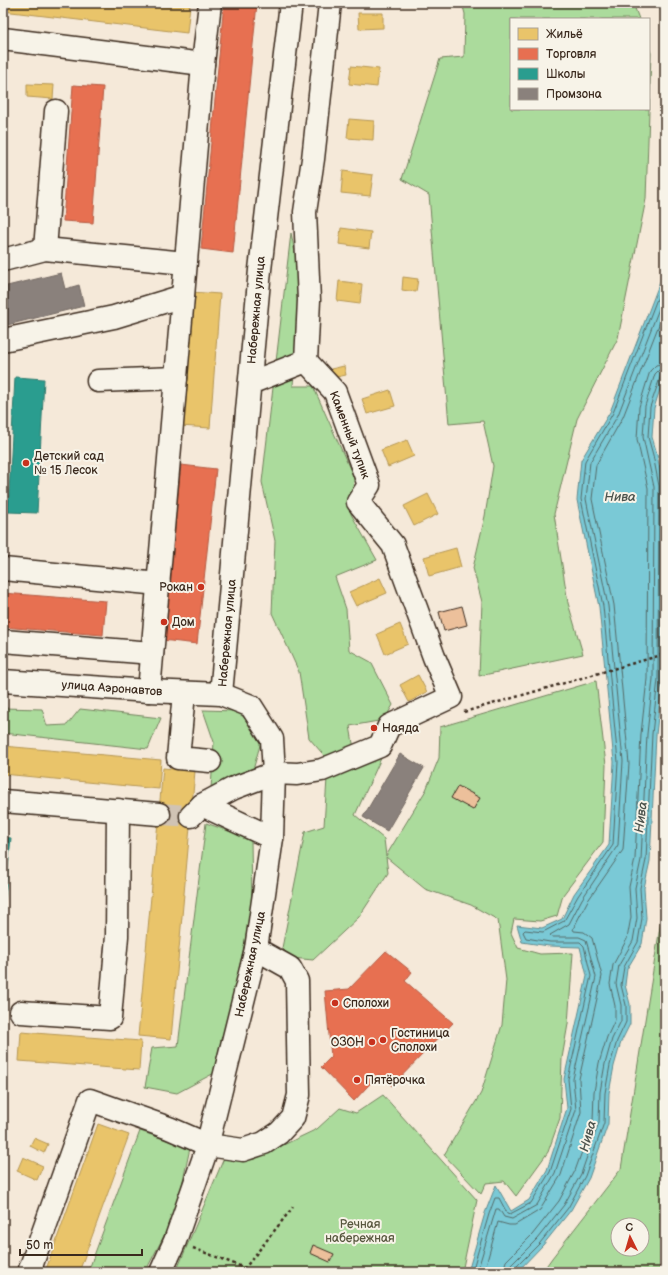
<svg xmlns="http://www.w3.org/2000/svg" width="668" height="1275" viewBox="0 0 668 1275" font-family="'Balsamiq Sans',sans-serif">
<rect width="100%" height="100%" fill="#f5e9d9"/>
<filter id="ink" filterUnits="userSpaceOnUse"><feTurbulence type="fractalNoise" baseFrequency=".025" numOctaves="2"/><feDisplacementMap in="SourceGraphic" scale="8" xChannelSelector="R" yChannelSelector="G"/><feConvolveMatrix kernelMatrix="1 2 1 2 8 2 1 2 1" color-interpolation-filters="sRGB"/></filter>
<g filter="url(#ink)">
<g fill="#abdb9c" stroke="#73825d" fill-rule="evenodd">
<polygon points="462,3 633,3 639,19 511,19 511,109 649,109 649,48 651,53 646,199 618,338 577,419 554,514 568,603 583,654 479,676 482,602 473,568 485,516 493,466 483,421 449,424 429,195 402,179 440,59 464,57 465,14"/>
<polygon points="291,233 300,277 293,386 313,386 354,478 351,514 377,560 335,577 346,609 349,650 371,662 393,705 384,720 350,726 354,749 328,760 309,738 299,672 272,613 275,541 262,482"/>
<polygon points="596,681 606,765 603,842 563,895 557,916 540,921 514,919 511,933 518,948 540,954 573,953 568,1024 562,1058 560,1118 548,1152 516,1196 504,1181 486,1183 481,1194 444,1155 481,1093 502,1025 506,980 498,920 471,905 425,889 386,857 388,873 359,917 313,960 292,958 282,948 305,832 324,826 327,778 383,754 355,815 384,839 386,856 426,790 439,758 440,727"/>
<polygon points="3,708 42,709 47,726 67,725 80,709 161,718 148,749 3,733"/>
<polygon points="203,710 238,711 262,738 253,770 211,789 214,742"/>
<polygon points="206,823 251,839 252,907 218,1071 177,1093 145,1087 152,1048 178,1046"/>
<path d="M665,896v376h-123l10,-14 69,-89zM618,1225h24v24h-24z"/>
<polygon points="383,1095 477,1200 462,1272 176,1272 224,1158 254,1159 317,1129 340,1108 356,1113"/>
<polygon points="140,1131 190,1148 176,1213 145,1272 88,1272"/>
</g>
<g fill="#7ac9d6" stroke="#61898c">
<polygon points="657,3 665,3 665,25 663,14"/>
<polygon points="665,256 665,374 654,408 652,437 657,454 663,486 662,680 656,735 650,861 644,888 646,918 642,944 627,969 625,985 630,1004 630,1024 621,1042 614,1066 609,1093 608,1124 589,1178 571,1210 543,1245 517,1272 468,1272 485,1213 496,1185 511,1211 529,1200 547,1170 567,1108 564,1079 587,976 580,947 549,946 522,942 517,925 542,928 562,919 574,894 609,845 614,762 599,607 577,500 581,460 610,412 661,279"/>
</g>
<g fill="#e9c46a" stroke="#b59653">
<polygon points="3,3 173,3 190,5 187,33 3,11"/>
<polygon points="358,13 383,13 383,28 359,29"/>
<polygon points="351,66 379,69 377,87 349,84"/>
<polygon points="27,84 54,85 53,99 27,97"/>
<polygon points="349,119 374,121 373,140 347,138"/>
<polygon points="343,171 373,175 370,196 341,193"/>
<polygon points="341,228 371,232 369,248 339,244"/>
<polygon points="403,277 418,279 416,292 402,290"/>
<polygon points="339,281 362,284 360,304 337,301"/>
<polygon points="191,292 220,294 210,428 180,426"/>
<polygon points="344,366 346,375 332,378 331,369"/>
<polygon points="390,390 395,406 367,414 362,399"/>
<polygon points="407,440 414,456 388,467 381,450"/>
<polygon points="428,494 438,514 414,526 404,506"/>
<polygon points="456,548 461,567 429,576 424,557"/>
<polygon points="380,578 387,593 356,606 349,592"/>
<polygon points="400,624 408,644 385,654 377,634"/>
<polygon points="418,675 427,692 409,702 400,685"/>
<polygon points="3,746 161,760 159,789 3,774"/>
<polygon points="163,768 195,771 171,1039 138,1036"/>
<polygon points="21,1032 141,1041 139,1070 19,1061"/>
<polygon points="98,1124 129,1135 79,1272 45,1272"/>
<polygon points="34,1138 48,1144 44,1153 30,1146"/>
<polygon points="23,1157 43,1166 37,1180 17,1171"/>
</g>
<g fill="#e76f51" stroke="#b35a42">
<polygon points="224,3 257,3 233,253 201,249"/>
<polygon points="73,85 103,87 93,223 63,221"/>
<polygon points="181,465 216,469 197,644 162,640"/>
<polygon points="3,593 106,601 103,635 3,627"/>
<polygon points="386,951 412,972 405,981 453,1023 392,1086 379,1074 354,1101 321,1067 331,1057 325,991 349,989"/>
</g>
<g fill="#2a9d8f" stroke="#2f7a6d">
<polygon points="15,377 44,379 37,513 8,512"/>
<polygon points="3,837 11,838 3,916"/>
</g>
<g fill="#8a817c" stroke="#726760">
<polygon points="61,273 65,289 79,285 84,306 3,326 3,287"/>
<polygon points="400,754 424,768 387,831 363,817"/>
</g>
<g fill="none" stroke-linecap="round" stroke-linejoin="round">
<g stroke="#546a68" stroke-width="1">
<polyline points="472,1272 489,1214 495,1198 499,1198 507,1213 510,1214 531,1203 550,1172 571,1109 568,1079 591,976 584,946 580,942 550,942 526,938 523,932 525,930 543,932 564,921 578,896 613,845 618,762 603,606 581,499 585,461 613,413 665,278"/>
<polyline points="477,1272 496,1209 499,1209 504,1217 512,1219 537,1205 555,1173 576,1110 573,1079 596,977 586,940 579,937 552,937 550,935 569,924 582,899 618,845 623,761 608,606 586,499 590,462 618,415 665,293"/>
<polyline points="484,1272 498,1222 509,1225 515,1225 540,1210 561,1175 581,1112 579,1079 602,976 592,938 584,932 574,931 573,929 587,902 623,850 629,764 614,605 592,499 596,465 623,417 665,309"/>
<polyline points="503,1272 506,1261 532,1235 559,1201 575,1171 593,1121 594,1092 599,1063 607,1037 615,1020 615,1006 610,984 613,965 627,939 631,917 629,887 635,859 641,734 647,679 648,488 637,439 639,407 650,371 656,365 665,363"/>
<polyline points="509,1272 511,1265 537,1239 564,1205 581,1174 599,1122 600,1092 605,1064 612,1039 621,1021 621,1005 616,984 619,965 633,941 637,918 635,888 641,860 647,734 653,679 654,487 643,437 645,406 655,374 659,370 665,369"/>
<polyline points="514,1272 515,1268 540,1243 568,1208 585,1176 604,1123 605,1093 610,1065 617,1041 626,1022 626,1005 621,985 624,967 638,942 642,918 640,888 646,860 652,734 658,679 659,486 653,455 648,437 650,407 661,375 665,374"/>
</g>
</g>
<g fill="#ecc09b" stroke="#3b2a1e">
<polygon points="462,606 467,625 444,631 439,612"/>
<polygon points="458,786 480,798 473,810 451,798"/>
<polygon points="313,1245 334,1254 330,1262 310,1253"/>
</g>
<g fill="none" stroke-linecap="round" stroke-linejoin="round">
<polyline stroke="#d0c3b4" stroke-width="22" stroke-dasharray="22 11" stroke-linecap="butt" points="159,814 191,816"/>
<g stroke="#3b2a1e" stroke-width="25">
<g id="minor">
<polyline points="3,39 203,64"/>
<polyline points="45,249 56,111"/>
<polyline points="3,260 45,249 185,263"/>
<polyline points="3,340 114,317 183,296"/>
<polyline points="306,361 309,300 305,212 313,159 330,3"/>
<polyline points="98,381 176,378"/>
<polyline points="250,383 306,361"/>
<polyline points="3,569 159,584"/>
<polyline points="3,641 152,653"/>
<polyline points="3,681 149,691 221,694 251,706 272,739 274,773 272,838 256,949 205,1154 175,1241 161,1272"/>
<polyline points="149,691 203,64 210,3"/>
<polyline points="184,693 178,758 210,761"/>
<polyline points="221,694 260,270 291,3"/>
<polyline points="3,801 159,814"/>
<polyline points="202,805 272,838"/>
<polyline points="191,816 202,805 234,788 274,773 297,774 322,770 380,746 389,726 451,697 434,657 393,545 358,502 369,485 335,392 306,361"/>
<polyline points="21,1012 110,1018 117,936 118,810"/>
<polyline points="29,1272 90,1100 169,1128 208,1145 243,1150 264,1143 279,1133 293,1118 299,1095 297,981 290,968 256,949"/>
</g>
</g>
<g stroke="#3b2a1e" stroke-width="2.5" stroke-dasharray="3 3" stroke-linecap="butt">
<polyline points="464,712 665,654"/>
<polyline points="193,1248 245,1268 293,1207"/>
</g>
<use href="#minor" stroke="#f7f3e8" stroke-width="22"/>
</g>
</g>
<g fill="#c8321e" stroke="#f7f3e8" stroke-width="1.5">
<circle cx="26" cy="463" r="4"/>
<circle cx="201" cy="587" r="4"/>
<circle cx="164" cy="622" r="4"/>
<circle cx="374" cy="728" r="4"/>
<circle cx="335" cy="1003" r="4"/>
<circle cx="383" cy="1040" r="4"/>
<circle cx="372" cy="1042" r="4"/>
<circle cx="357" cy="1080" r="4"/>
</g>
<g text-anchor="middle" stroke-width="4" stroke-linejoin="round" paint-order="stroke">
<g font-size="12" fill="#3b2a1e" stroke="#f7f3e8">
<text transform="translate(256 310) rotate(-85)" y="4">Набережная улица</text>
<text transform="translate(350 435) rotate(69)" y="4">Каменный тупик</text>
<text transform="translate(227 633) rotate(-85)" y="4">Набережная улица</text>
<text transform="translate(112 688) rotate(4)" y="4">улица Аэронавтов</text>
<text transform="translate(250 964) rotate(-78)" y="4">Набережная улица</text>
</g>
<g font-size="12" fill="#3b2a1e" stroke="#f7f3e8" text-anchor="start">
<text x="34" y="460">Детский сад<tspan x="34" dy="14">№ 15 Лесок</tspan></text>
<text x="193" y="591" text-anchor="end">Рокан</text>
<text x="172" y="626">Дом</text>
<text x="382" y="732">Наяда</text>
<text x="343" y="1007">Сполохи</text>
<text x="391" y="1037">Гостиница<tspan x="391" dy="14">Сполохи</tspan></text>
<text x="364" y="1046" text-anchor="end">ОЗОН</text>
<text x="365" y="1084">Пятёрочка</text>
</g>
<g font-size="12" fill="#57563e" stroke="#f7f3e8">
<text x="360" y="1228">Речная<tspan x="360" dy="14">набережная</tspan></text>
</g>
<g font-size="13" font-style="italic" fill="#4b524c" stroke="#f7f3e8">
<text x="620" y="501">Нива</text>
<text transform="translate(640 817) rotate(-83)" y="5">Нива</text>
<text transform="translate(587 1136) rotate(-75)" y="5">Нива</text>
</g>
</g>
<rect width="668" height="1275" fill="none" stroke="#f7f3e8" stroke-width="16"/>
<rect x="8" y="8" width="652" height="1259" fill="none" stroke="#3b2a1e" stroke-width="1.5" filter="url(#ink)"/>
<rect x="510" y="18" width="140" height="92" fill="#f7f3e8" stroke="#aca397"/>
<rect x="518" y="28" width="20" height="12" fill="#e9c46a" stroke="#aca397"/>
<text x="546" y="38" font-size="12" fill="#3b2a1e">Жильё</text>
<rect x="518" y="48" width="20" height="12" fill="#e76f51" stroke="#aca397"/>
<text x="546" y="58" font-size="12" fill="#3b2a1e">Торговля</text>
<rect x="518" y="68" width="20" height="12" fill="#2a9d8f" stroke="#aca397"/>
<text x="546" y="78" font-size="12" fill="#3b2a1e">Школы</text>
<rect x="518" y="88" width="20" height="12" fill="#8a817c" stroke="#aca397"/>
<text x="546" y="98" font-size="12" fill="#3b2a1e">Промзона</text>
<g transform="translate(630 1237) rotate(355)"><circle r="19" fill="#f7f3e8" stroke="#aca397"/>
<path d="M0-3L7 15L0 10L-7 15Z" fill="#c8321e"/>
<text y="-6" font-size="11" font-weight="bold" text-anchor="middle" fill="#3b2a1e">С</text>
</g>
<path d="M20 1249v6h122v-6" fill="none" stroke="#3b2a1e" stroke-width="2"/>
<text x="26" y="1249" font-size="12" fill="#3b2a1e" stroke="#f7f3e8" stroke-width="3" paint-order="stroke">50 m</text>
</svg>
